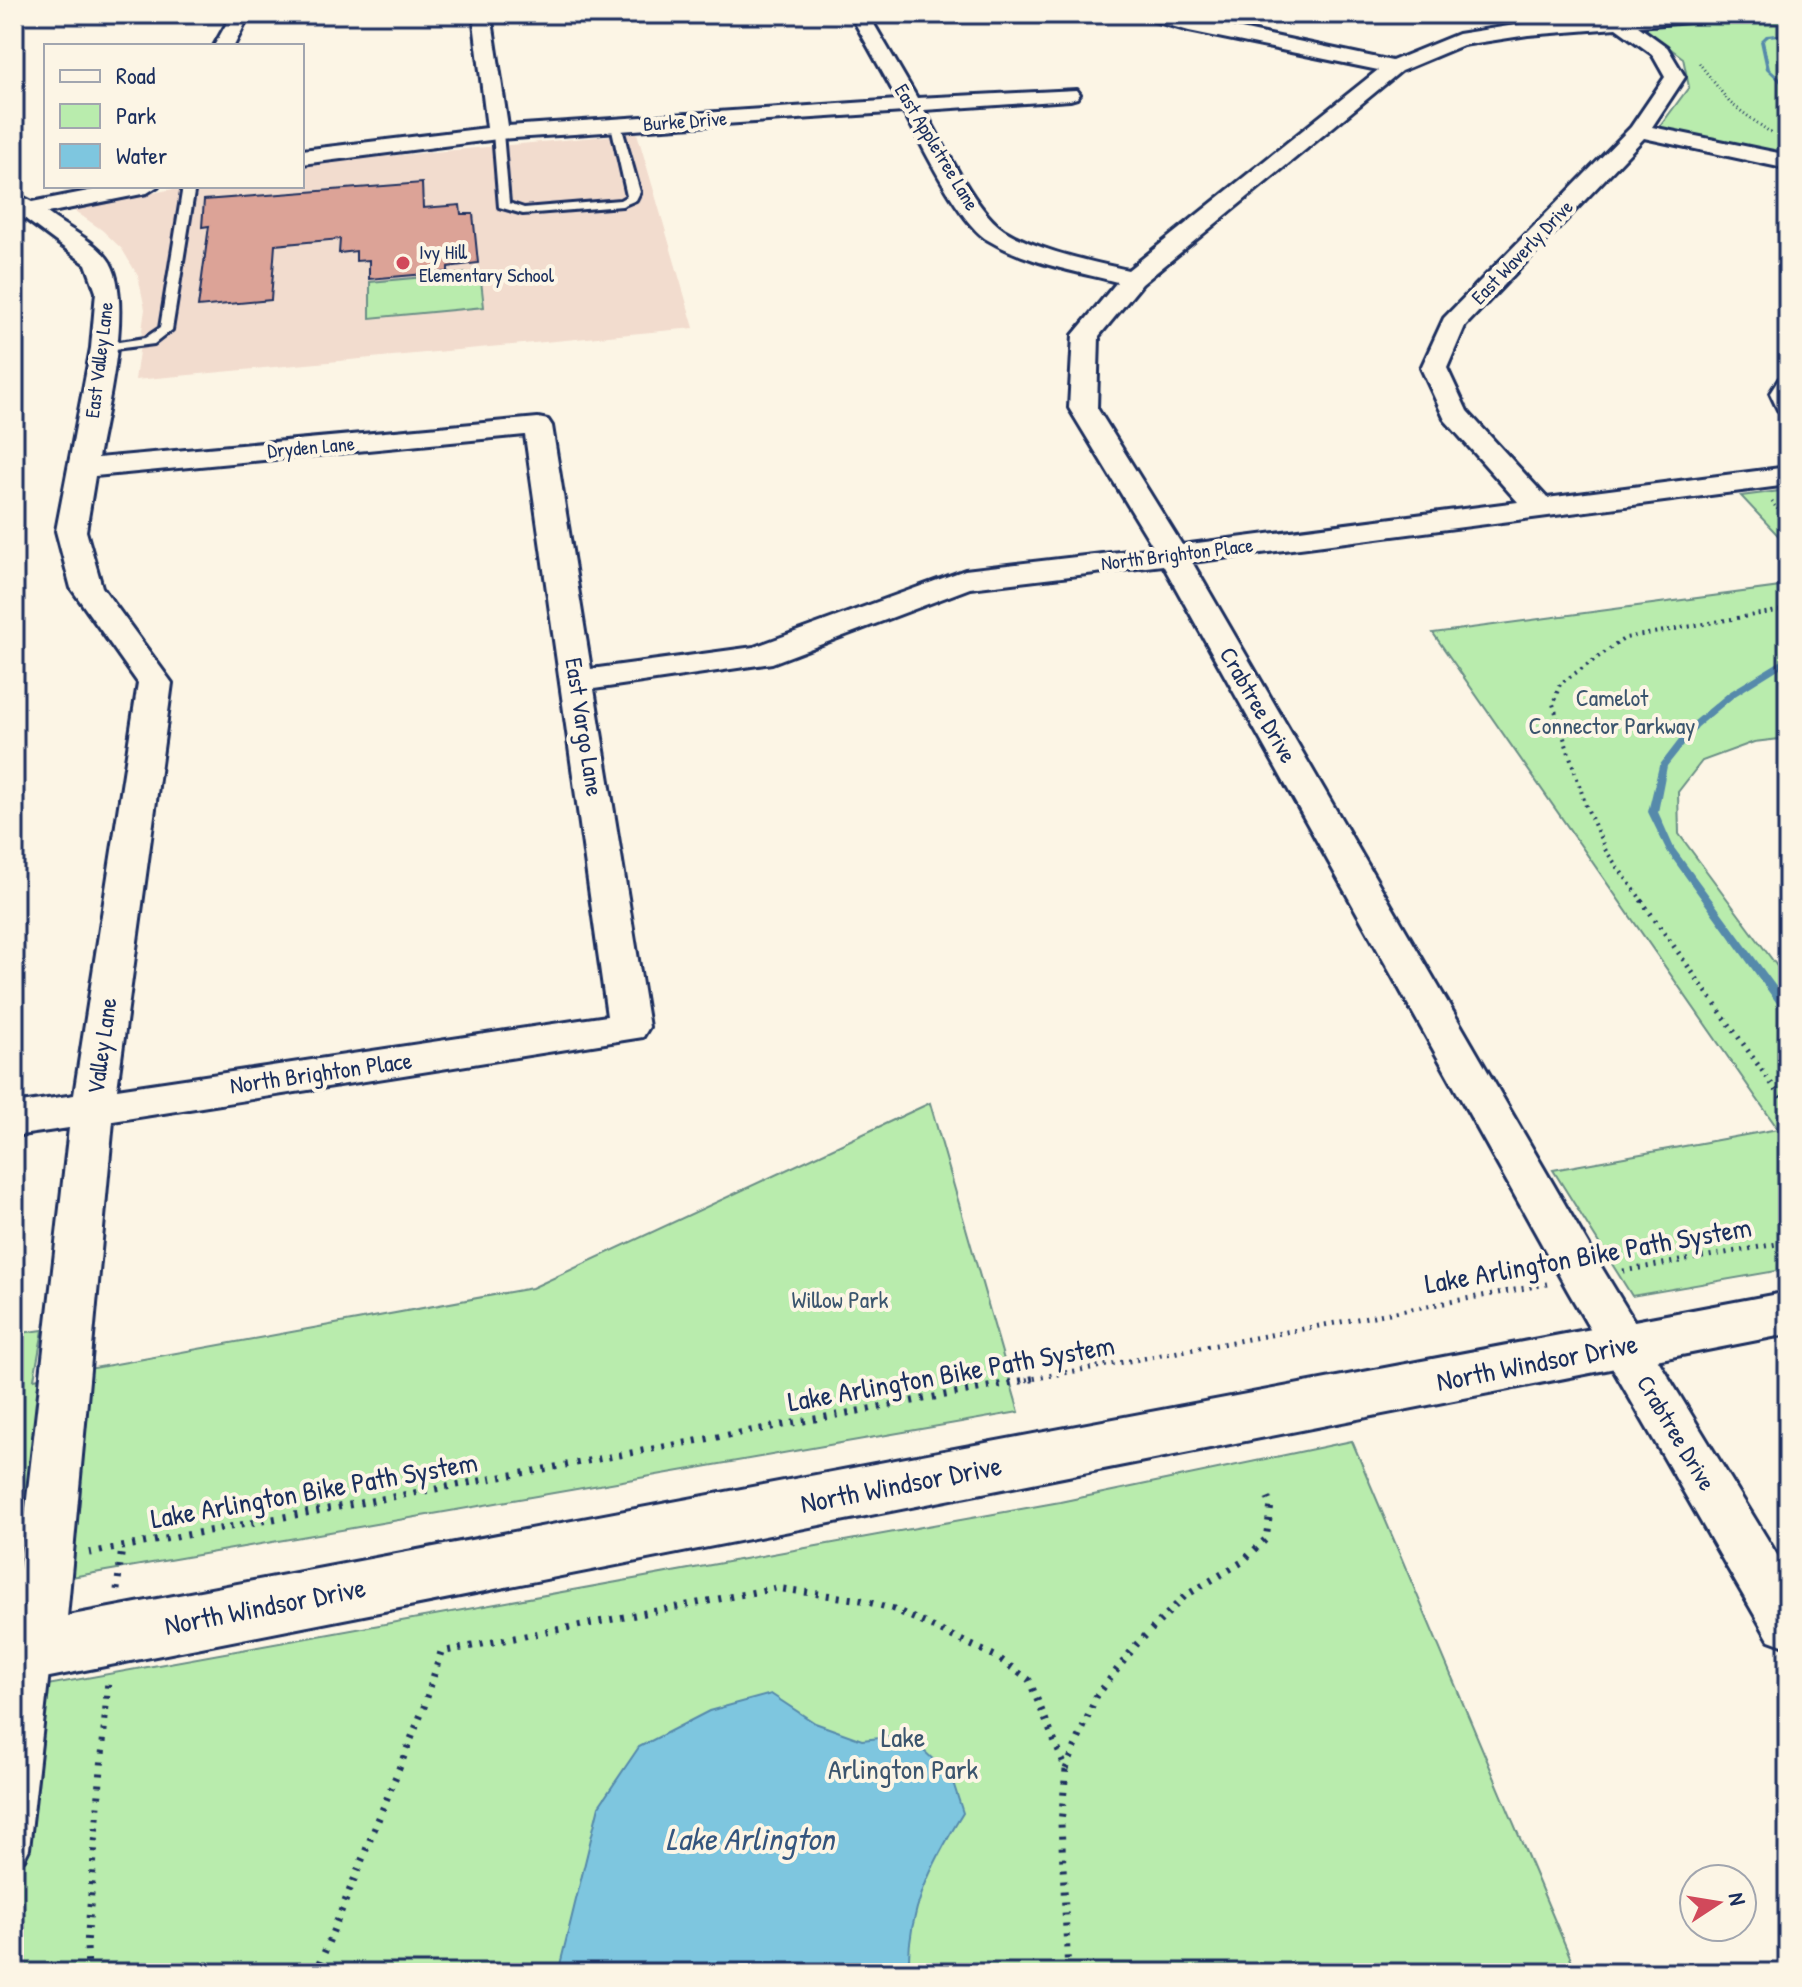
<svg xmlns="http://www.w3.org/2000/svg" width="1802" height="1987" viewBox="0 0 1802 1987" font-family="'Patrick Hand',sans-serif">
<rect width="100%" height="100%" fill="#fcf5e5"/>
<filter id="ink" filterUnits="userSpaceOnUse"><feTurbulence type="fractalNoise" baseFrequency=".0125" numOctaves="2"/><feDisplacementMap in="SourceGraphic" scale="16" xChannelSelector="R" yChannelSelector="G"/><feConvolveMatrix kernelMatrix="1 2 1 2 8 2 1 2 1" color-interpolation-filters="sRGB"/></filter>
<g filter="url(#ink)">
<polygon fill="#f2dcce" points="637,133 694,328 135,380 145,309 138,276 122,249 102,230 72,209 188,186 302,186 302,167 348,160"/>
<g fill="#b9ecad" stroke="#6a8e86" stroke-width="2">
<polygon points="1788,15 1788,158 1658,129 1689,87 1683,58 1639,25"/>
<polygon points="480,272 484,307 370,318 370,282"/>
<polygon points="1788,490 1788,546 1741,496"/>
<polygon points="1788,586 1788,738 1754,742 1702,761 1678,792 1679,834 1788,981 1788,1269 1632,1296 1553,1170 1778,1129 1433,633"/>
<polygon points="930,1103 1019,1412 14,1587 14,1334 43,1330 34,1379 532,1288"/>
<polygon points="1352,1441 1577,1973 14,1973 14,1691 1060,1502"/>
</g>
<path fill="#7ec6df" stroke="#568aab" stroke-width="2" d="M771,1694l44,29 47,17 27,-3 33,12 29,27 12,37c-31,50 -57,100 -54,160h-351l41,-167 40,-59 70,-36z"/>
<g fill="none" stroke-linecap="round" stroke-linejoin="round">
<g fill="#568aab" fill-rule="evenodd">
<polygon points="1788,33 1788,35 1769,37 1764,41 1770,69 1788,85 1788,90 1766,69 1760,41 1766,35"/>
<polygon points="1785,658 1788,658 1788,663 1735,696 1698,727 1667,766 1658,812 1674,848 1788,1003 1788,1014 1784,1013 1667,851 1648,812 1659,766 1692,723 1729,692"/>
</g>
</g>
<polygon fill="#dca397" stroke="#1b2f5e" stroke-width="2" points="422,183 423,208 460,205 461,214 473,214 478,263 448,267 448,272 369,279 369,260 356,261 356,251 339,253 340,239 275,245 271,300 198,307 209,226 202,227 204,200"/>
<g fill="none" stroke-linecap="round" stroke-linejoin="round">
<g stroke="#1b2f5e" stroke-width="6">
<g id="lane">
<polygon points="616,122 621,125 640,192 636,200 622,206 523,214 499,207 493,133 498,130 503,133 509,203 524,208 620,200 627,196 611,125"/>
<polygon points="183,186 195,186 172,330 154,344 99,351 99,345 145,338 160,328"/>
<polygon points="37,1641 47,1645 51,1654 29,1849 24,1859 14,1864 14,1730 23,1654 27,1645"/>
</g>
</g>
<g stroke="#1b2f5e" stroke-width="6">
<g id="street">
<polygon points="232,14 250,14 234,46 214,46"/>
<path d="M473,14h18l17,112 390,-26 -48,-86h18l49,84 160,-8 3,4 -3,4 -7,2 -146,10c18,31 51,101 80,120 34,21 85,31 124,40l250,-200 -189,-39 -45,-13 -2,-4h29l221,47 66,-27 70,-11 75,-6 -2,-3h126l-9,6 -80,6 29,21 18,30 -33,50 136,28v14l-144,-31 -179,188 -18,42 20,43 80,87 241,-31v18l-596,77 408,703 188,308v74l-19,-7 -201,-349 -405,-726 -193,23 -198,75 -178,26 55,338 -6,10 -530,84 -49,529 -8,18 -19,8 -19,-8 -4,-8v-46l55,-486 -55,8v-32l60,-9 64,-412 -67,-95 -15,-57 35,-183 5,-56 -10,-28 -62,-46 -10,2v-27l18,9 82,-16h44l-11,7 -100,20c18,14 46,27 60,45 29,36 -1,154 -9,200l440,-40 10,2 4,6 39,243 163,-22 211,-77 189,-22 -85,-140 4,-73 44,-53c-43,-11 -90,-19 -129,-42 -30,-18 -66,-96 -84,-128l-406,27 -196,25v-14l185,-22zM1616,28l36,26 13,23 -34,50 -187,191 -23,50 24,52 73,82 -336,43 -85,-137 2,-72 43,-52 259,-213 62,-26 65,-10zM525,435l82,581 -490,73 55,-406 -70,-96 -16,-56 9,-55z"/>
<polygon points="1788,377 1788,412 1778,410 1770,393 1779,379"/>
</g>
</g>
<g stroke="#1b2f5e" stroke-width="6">
<polygon id="secondary" points="1788,1292 1788,1334 14,1684 14,1626"/>
</g>
<g stroke="#1b2f5e" stroke-width="3" stroke-dasharray="1 3" stroke-linecap="butt">
<polyline points="1739,20 1788,17"/>
<polyline points="1699,63 1730,103 1771,133"/>
<polyline points="1772,502 1788,523"/>
</g>
<polyline stroke="#1b2f5e" stroke-width="4" stroke-dasharray="2 5" stroke-linecap="butt" points="1643,902 1606,851 1586,806 1553,704 1560,684 1625,638 1788,609"/>
<g stroke="#1b2f5e" stroke-width="5" stroke-dasharray="2 6" stroke-linecap="butt">
<polyline points="1641,900 1788,1107"/>
<polyline points="1623,1271 1788,1242"/>
<polyline points="1026,1380 1547,1284"/>
</g>
<g stroke="#1b2f5e" stroke-width="7" stroke-dasharray="3 8" stroke-linecap="butt">
<polyline points="89,1553 1037,1378"/>
<polyline points="117,1590 122,1547"/>
<polyline points="1066,1769 1096,1697 1136,1645 1185,1596 1242,1562 1266,1539 1271,1505 1265,1491"/>
<polyline points="88,1973 87,1945 108,1680"/>
<polyline points="316,1973 424,1707 441,1652 776,1588 861,1600 894,1609 997,1657 1029,1680 1066,1769 1061,1823 1068,1973"/>
</g>
<use href="#lane" fill="#fcf5e5" fill-rule="evenodd"/>
<use href="#street" fill="#fcf5e5" fill-rule="evenodd"/>
<use href="#secondary" fill="#fcf5e5" fill-rule="evenodd"/>
</g>
</g>
<circle fill="#d1495b" stroke="#fcf5e5" stroke-width="3" cx="403" cy="263" r="8"/>
<g text-anchor="middle" stroke-width="8" stroke-linejoin="round" paint-order="stroke">
<g font-size="20" fill="#1b2f5e" stroke="#fcf5e5">
<text transform="translate(685 121) rotate(-4)" y="7">Burke Drive</text>
<text transform="translate(937 147) rotate(59)" y="7">East Appletree Lane</text>
<text transform="translate(1522 252) rotate(-46)" y="7">East Waverly Drive</text>
<text transform="translate(99 360) rotate(-83)" y="7">East Valley Lane</text>
<text transform="translate(311 447) rotate(-5)" y="7">Dryden Lane</text>
<text transform="translate(1177 554) rotate(-7)" y="7">North Brighton Place</text>
</g>
<g font-size="20" fill="#1b2f5e" stroke="#fcf5e5" text-anchor="start">
<text x="419" y="259">Ivy Hill<tspan x="419" dy="23">Elementary School</tspan></text>
</g>
<g font-size="24" fill="#3b556e" stroke="#fcf5e5">
<text x="1612" y="706">Camelot<tspan x="1612" dy="28">Connector Parkway</tspan></text>
<text x="840" y="1308">Willow Park</text>
</g>
<g font-size="24" fill="#1b2f5e" stroke="#fcf5e5">
<text transform="translate(1258 705) rotate(60)" y="8">Crabtree Drive</text>
<text transform="translate(584 727) rotate(81)" y="8">East Vargo Lane</text>
<text transform="translate(102 1046) rotate(-82)" y="8">Valley Lane</text>
<text transform="translate(321 1073) rotate(-8)" y="8">North Brighton Place</text>
<text transform="translate(1676 1433) rotate(59)" y="8">Crabtree Drive</text>
</g>
<g font-size="28" fill="#1b2f5e" stroke="#fcf5e5">
<text transform="translate(1588 1255) rotate(-10)" y="10">Lake Arlington Bike Path System</text>
<text transform="translate(1537 1362) rotate(-11)" y="10">North Windsor Drive</text>
<text transform="translate(951 1373) rotate(-10)" y="10">Lake Arlington Bike Path System</text>
<text transform="translate(901 1484) rotate(-11)" y="10">North Windsor Drive</text>
<text transform="translate(314 1490) rotate(-10)" y="10">Lake Arlington Bike Path System</text>
<text transform="translate(265 1606) rotate(-11)" y="10">North Windsor Drive</text>
</g>
<g font-size="28" fill="#3b556e" stroke="#fcf5e5">
<text x="903" y="1747">Lake<tspan x="903" dy="32">Arlington Park</tspan></text>
</g>
<g font-size="32" font-style="italic" fill="#34557e" stroke="#fcf5e5">
<text x="750" y="1850">Lake Arlington</text>
</g>
</g>
<rect width="1802" height="1987" fill="none" stroke="#fcf5e5" stroke-width="48"/>
<rect x="24" y="24" width="1754" height="1939" fill="none" stroke="#1b2f5e" stroke-width="3" filter="url(#ink)"/>
<rect x="44" y="44" width="260" height="144" fill="#fcf5e5" stroke="#a2a6af" stroke-width="2"/>
<rect x="60" y="70" width="40" height="12" fill="#fcf5e5" stroke="#a2a6af" stroke-width="2"/>
<text x="116" y="84" font-size="24" fill="#1b2f5e">Road</text>
<rect x="60" y="104" width="40" height="24" fill="#b9ecad" stroke="#a2a6af" stroke-width="2"/>
<text x="116" y="124" font-size="24" fill="#1b2f5e">Park</text>
<rect x="60" y="144" width="40" height="24" fill="#7ec6df" stroke="#a2a6af" stroke-width="2"/>
<text x="116" y="164" font-size="24" fill="#1b2f5e">Water</text>
<g transform="translate(1718 1903) rotate(78)"><circle r="38" fill="#fcf5e5" stroke="#a2a6af" stroke-width="2"/>
<path d="M0-6L14 30L0 20L-14 30Z" fill="#d1495b"/>
<text y="-12" font-size="22" font-weight="bold" text-anchor="middle" fill="#1b2f5e">N</text>
</g>
</svg>
